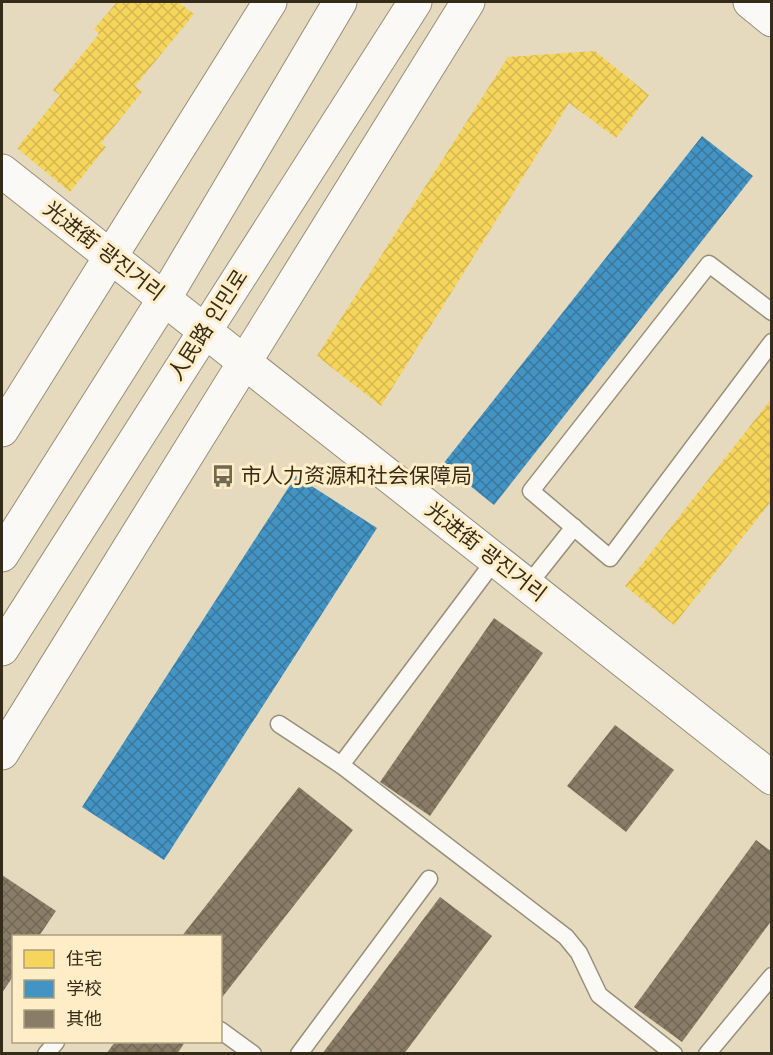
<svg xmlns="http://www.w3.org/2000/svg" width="773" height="1055" viewBox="0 0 773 1055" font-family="Inter,'Noto Sans SC','Noto Sans KR',sans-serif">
<defs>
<pattern id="homes-cross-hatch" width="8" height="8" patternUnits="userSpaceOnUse" patternTransform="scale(1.5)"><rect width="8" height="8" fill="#f6d55c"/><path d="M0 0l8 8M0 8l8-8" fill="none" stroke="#d4b74f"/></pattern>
<pattern id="schools-cross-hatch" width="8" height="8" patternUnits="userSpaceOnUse" patternTransform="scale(1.5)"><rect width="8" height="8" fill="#4393c3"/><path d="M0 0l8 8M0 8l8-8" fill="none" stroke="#39789e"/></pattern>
<pattern id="building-cross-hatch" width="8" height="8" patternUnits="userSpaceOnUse" patternTransform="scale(1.5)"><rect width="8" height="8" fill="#897d67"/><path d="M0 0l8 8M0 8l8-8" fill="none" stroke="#716754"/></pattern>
</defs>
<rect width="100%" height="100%" fill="#e5dabe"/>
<g fill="url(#homes-cross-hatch)">
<polygon points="117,2 178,2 194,14 135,86 142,92 101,143 106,147 70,192 17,148 60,95 53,90 99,34 94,29"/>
<polygon points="595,51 649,95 616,138 569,103 381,406 317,356 508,57"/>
<polygon points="772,398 772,500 674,625 625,586"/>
</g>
<g fill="url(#schools-cross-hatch)">
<polygon points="702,136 753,176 494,505 443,464"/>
<polygon points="296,476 377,528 164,860 82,807"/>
</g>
<g fill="url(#building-cross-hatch)">
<polygon points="494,618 543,653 430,816 380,782"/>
<polygon points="615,725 674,770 626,832 567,786"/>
<polygon points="299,787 353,830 220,1000 220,936 182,936"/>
<polygon points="756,840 772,852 772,920 682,1042 634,1007"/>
<polygon points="2,875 56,911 39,936 14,936 14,975 2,993"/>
<polygon points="440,897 492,936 404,1054 322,1054"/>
<polygon points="115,1042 185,1042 177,1054 106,1054"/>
</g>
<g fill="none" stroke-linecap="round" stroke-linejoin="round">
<g stroke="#978f7a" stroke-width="19">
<g id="service">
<polyline points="772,312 709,264 531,491 610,558 772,342"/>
<polyline points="528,585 574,527"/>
<polyline points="279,724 341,765 566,937 579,953 599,995 674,1054"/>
<polyline points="341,765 495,560"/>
<polyline points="220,1030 253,1054"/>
<polyline points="46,1054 56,1042"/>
<polyline points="299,1054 429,879"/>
<polyline points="707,1054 772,976"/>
</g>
</g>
<g stroke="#978f7a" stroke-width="35">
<polyline id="minor" points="2,171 772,778"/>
</g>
<g stroke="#978f7a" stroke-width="35">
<g id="tertiary">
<polyline points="2,430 270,2"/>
<polyline points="2,753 468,2"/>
</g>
</g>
<g stroke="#978f7a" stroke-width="35">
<g id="secondary">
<polyline points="750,2 772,20"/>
<polyline points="2,555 164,299 340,2"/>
<polyline points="2,649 415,2"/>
</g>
</g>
<use href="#service" stroke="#fbf9f5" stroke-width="16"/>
<use href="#minor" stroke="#fbf9f5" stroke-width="33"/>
<use href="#tertiary" stroke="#fbf9f5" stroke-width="33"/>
<use href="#secondary" stroke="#fbf9f5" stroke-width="33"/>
</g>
<defs>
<g id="bus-bare" transform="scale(1.8)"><path d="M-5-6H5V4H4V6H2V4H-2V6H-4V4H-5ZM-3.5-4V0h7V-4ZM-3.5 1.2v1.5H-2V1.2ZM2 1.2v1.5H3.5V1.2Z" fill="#726953" stroke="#feedc6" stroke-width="2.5" paint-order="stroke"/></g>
</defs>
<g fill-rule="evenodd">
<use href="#bus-bare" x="223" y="476"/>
</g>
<g text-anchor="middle" stroke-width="6" stroke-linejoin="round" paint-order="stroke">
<g font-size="21" fill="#342c19" stroke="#feedc6">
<text transform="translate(104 251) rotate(38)" y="7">光进街 광진거리</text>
<text transform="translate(208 325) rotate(-57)" y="7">人民路 인민로</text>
<text transform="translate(486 552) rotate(38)" y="7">光进街 광진거리</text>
</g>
<g font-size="21" fill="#342c19" stroke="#feedc6" text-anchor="start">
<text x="241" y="483">市人力资源和社会保障局</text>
</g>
</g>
<rect width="773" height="1055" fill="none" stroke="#342c19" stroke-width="6"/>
<rect x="12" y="935" width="210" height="108" fill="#feedc6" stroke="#ada081" stroke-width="1.5"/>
<rect x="24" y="950" width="30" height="18" fill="#f6d55c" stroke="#ada081" stroke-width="1.5"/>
<text x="66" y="965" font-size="18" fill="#342c19">住宅</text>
<rect x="24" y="980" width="30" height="18" fill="#4393c3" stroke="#ada081" stroke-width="1.5"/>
<text x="66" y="995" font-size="18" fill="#342c19">学校</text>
<rect x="24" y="1010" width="30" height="18" fill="#897d67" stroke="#ada081" stroke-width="1.5"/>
<text x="66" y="1025" font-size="18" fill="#342c19">其他</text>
</svg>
